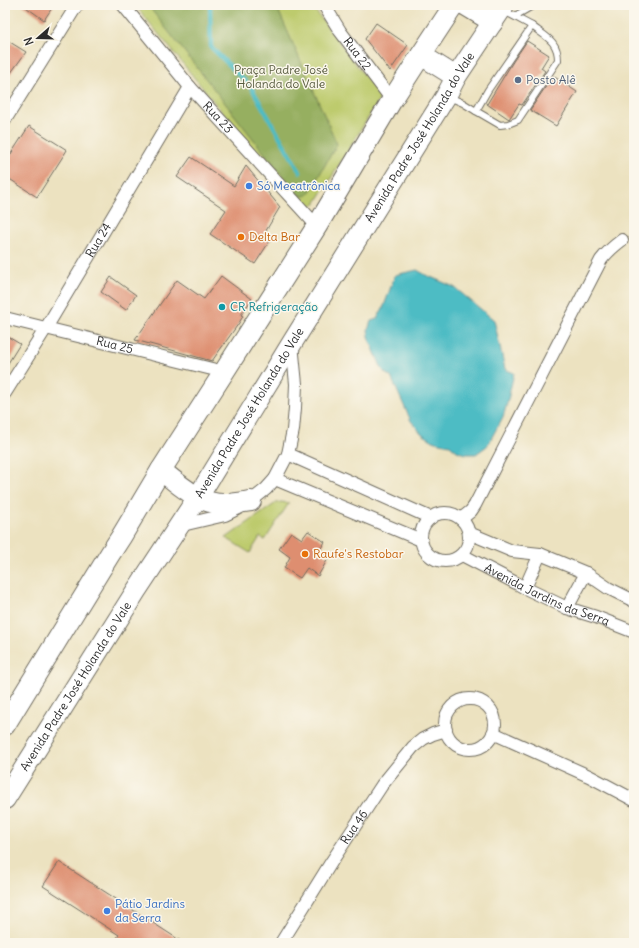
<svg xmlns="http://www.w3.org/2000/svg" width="639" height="948" viewBox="0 0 639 948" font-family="Delius,sans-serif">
<rect width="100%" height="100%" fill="#fbf7ec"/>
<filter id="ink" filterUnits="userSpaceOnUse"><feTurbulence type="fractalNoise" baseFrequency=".025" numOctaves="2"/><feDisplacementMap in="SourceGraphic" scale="8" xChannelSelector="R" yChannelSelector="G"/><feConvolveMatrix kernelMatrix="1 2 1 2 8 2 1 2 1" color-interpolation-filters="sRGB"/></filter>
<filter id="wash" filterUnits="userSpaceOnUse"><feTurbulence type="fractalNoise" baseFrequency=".012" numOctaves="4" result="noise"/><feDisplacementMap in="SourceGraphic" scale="16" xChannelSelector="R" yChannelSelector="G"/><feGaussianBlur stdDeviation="0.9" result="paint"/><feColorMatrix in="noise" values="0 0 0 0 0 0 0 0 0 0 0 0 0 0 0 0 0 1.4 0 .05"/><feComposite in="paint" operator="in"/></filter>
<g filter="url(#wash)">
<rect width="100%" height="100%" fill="#ece2c0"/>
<g fill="#bdcb6d" stroke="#747b4c">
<polygon points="135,5 311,5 381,97 315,204 311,207 305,208 294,200"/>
<polygon points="281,502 289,503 265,540 260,537 250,553 226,538 276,503"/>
</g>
<path fill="#96af60" stroke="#606d46" d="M149,5h127l61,139 -29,51c-5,2 -8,1 -12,-2l-143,-181z"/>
<polygon fill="#4ebcc4" stroke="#3c7478" points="417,270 426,275 454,287 494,320 505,369 514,373 508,400 503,417 487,446 476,454 466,454 457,451 450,445 435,442 422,434 411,421 391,377 385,373 381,367 370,341 368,330 371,321 377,319 384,306 395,275"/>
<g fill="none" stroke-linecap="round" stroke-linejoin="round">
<polyline stroke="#4ebcc4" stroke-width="4.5" points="210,5 211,47 251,87 300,172"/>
</g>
<g id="blocks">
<g fill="#de8e6f">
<polygon points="23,5 54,5 44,20"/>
<polygon points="376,23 408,45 390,71 365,39"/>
<polygon points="5,39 26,52 5,81"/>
<polygon points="527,41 549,55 541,68 545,71 522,105 519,104 509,119 487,104 514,60"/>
<polygon points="553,76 577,92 556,126 530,110"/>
<polygon points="29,126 67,150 37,197 5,176 5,163"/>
<polygon points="191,157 234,186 246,166 280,207 264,234 271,239 255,264 210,234 226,210 177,177"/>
<polygon points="221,276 252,299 241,315 243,316 239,323 212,361 135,340 177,280 204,299"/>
<polygon points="111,277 136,295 126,310 101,292"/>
<polygon points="5,335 20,344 5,368"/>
<polygon points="308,531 325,542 319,551 329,557 318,576 307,568 300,578 284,568 290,557 279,549 291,532 302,539"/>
<polygon points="59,862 184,943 113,943 119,935 43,886"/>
</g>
</g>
</g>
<g filter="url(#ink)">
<use href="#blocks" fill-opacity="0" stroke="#6f6b5f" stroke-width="1"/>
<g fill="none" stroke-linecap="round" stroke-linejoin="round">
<g stroke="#6f6b5f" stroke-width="8">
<g id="service">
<polyline points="515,16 534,5"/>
<polyline points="449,97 463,103 476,111 488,90 532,26 504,11"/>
<path d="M476,111l24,14 8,-1 10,-4 40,-60c0,-19 -12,-23 -26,-34"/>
</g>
</g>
<g stroke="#6f6b5f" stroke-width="14">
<g id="minor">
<path id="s1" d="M123,5l67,82 127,139"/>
<path id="s2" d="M324,5l16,26 52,69"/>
<polyline points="5,120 77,5"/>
<path id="s3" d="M5,318l219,54"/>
<path id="s4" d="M5,393l41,-65 144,-241"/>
<polyline points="288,454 431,518"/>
<polyline points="275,479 421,540"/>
<circle cx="445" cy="537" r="24"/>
<path d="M461,519l10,-8 4,-6 126,-245c6,-8 13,-14 21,-20"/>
<polyline points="178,526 225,515 237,509 251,501 266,489 275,479 288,454 293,430 295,408 296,384 292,344"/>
<polyline points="469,533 512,551 540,554 586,573 608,588 634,601"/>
<path id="s5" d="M462,555l54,28 9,5 42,20 29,9 38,15"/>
<polyline points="525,588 540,554"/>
<polyline points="567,608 586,573"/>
<circle cx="470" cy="724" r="25"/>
<polyline points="493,733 589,776 634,800"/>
<path id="s6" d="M281,943l51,-82 50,-76 31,-38 10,-8 10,-5 13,-4"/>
</g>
</g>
<g stroke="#6f6b5f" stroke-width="22">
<g id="primary">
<polyline points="465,5 493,22"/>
<polyline points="421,55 456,77"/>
<path d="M161,470c13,11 33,28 49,32 14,4 27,1 41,-1"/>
<polyline points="5,725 110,554 121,537 161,470 224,372 317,226 392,100 421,55 454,5"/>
<path id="s7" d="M5,799l131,-208 62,-94 94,-154 154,-247 10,-19 48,-72"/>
</g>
</g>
<use href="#service" stroke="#fff" stroke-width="6"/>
<use href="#minor" stroke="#fff" stroke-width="12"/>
<use href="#primary" stroke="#fff" stroke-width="20"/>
</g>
</g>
<circle fill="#5c6f8a" stroke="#fbf7ec" stroke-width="1.5" cx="518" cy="80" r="4"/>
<g fill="#3f7fe0" stroke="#fbf7ec" stroke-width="1.5">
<circle cx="249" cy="186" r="4"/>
<circle cx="107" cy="911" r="4"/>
</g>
<g fill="#e8710a" stroke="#fbf7ec" stroke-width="1.5">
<circle cx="241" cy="237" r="4"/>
<circle cx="305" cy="554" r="4"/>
</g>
<circle fill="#0f9aa8" stroke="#fbf7ec" stroke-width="1.5" cx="222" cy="307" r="4"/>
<g text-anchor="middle" stroke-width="3" stroke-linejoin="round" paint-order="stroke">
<g font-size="12" fill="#2b2b2b" stroke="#fbf7ec">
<text dy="4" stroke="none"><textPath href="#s2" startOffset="59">Rua 22</textPath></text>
<text dy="4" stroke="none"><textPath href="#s1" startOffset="147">Rua 23</textPath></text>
<text dy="4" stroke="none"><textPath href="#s7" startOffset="781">Avenida Padre José Holanda do Vale</textPath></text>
<text dy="4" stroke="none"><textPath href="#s4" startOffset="179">Rua 24</textPath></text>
<text dy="4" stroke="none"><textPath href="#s3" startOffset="113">Rua 25</textPath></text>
<text dy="4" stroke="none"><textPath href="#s7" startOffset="457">Avenida Padre José Holanda do Vale</textPath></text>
<text dy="4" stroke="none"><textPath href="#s5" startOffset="94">Avenida Jardins da Serra</textPath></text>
<text dy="4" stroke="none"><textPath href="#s7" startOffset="133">Avenida Padre José Holanda do Vale</textPath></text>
<text dy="4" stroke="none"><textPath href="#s6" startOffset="137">Rua 46</textPath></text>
</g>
<g font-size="12" fill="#575b3f" stroke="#fbf7ec">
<text x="281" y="74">Praça Padre José<tspan x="281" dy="14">Holanda do Vale</tspan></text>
</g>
<g font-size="12" fill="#4e5e75" stroke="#fbf7ec" text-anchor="start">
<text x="526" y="84">Posto Alê</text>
</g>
<g font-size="12" fill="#366cbe" stroke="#fbf7ec" text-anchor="start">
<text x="257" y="190">Só Mecatrônica</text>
<text x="115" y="908">Pátio Jardins<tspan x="115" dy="14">da Serra</tspan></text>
</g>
<g font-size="12" fill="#c56008" stroke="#fbf7ec" text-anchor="start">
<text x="249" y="241">Delta Bar</text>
<text x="313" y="558">Raufe's Restobar</text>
</g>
<g font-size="12" fill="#0d838f" stroke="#fbf7ec" text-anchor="start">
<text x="230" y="311">CR Refrigeração</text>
</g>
</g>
<rect width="639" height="948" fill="none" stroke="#fbf7ec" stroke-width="20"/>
<g transform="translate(38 38) rotate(250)" stroke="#fbf7ec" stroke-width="3" paint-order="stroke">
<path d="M0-3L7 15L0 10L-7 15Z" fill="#2b2b2b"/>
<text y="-6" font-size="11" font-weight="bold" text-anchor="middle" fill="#2b2b2b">N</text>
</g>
</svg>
